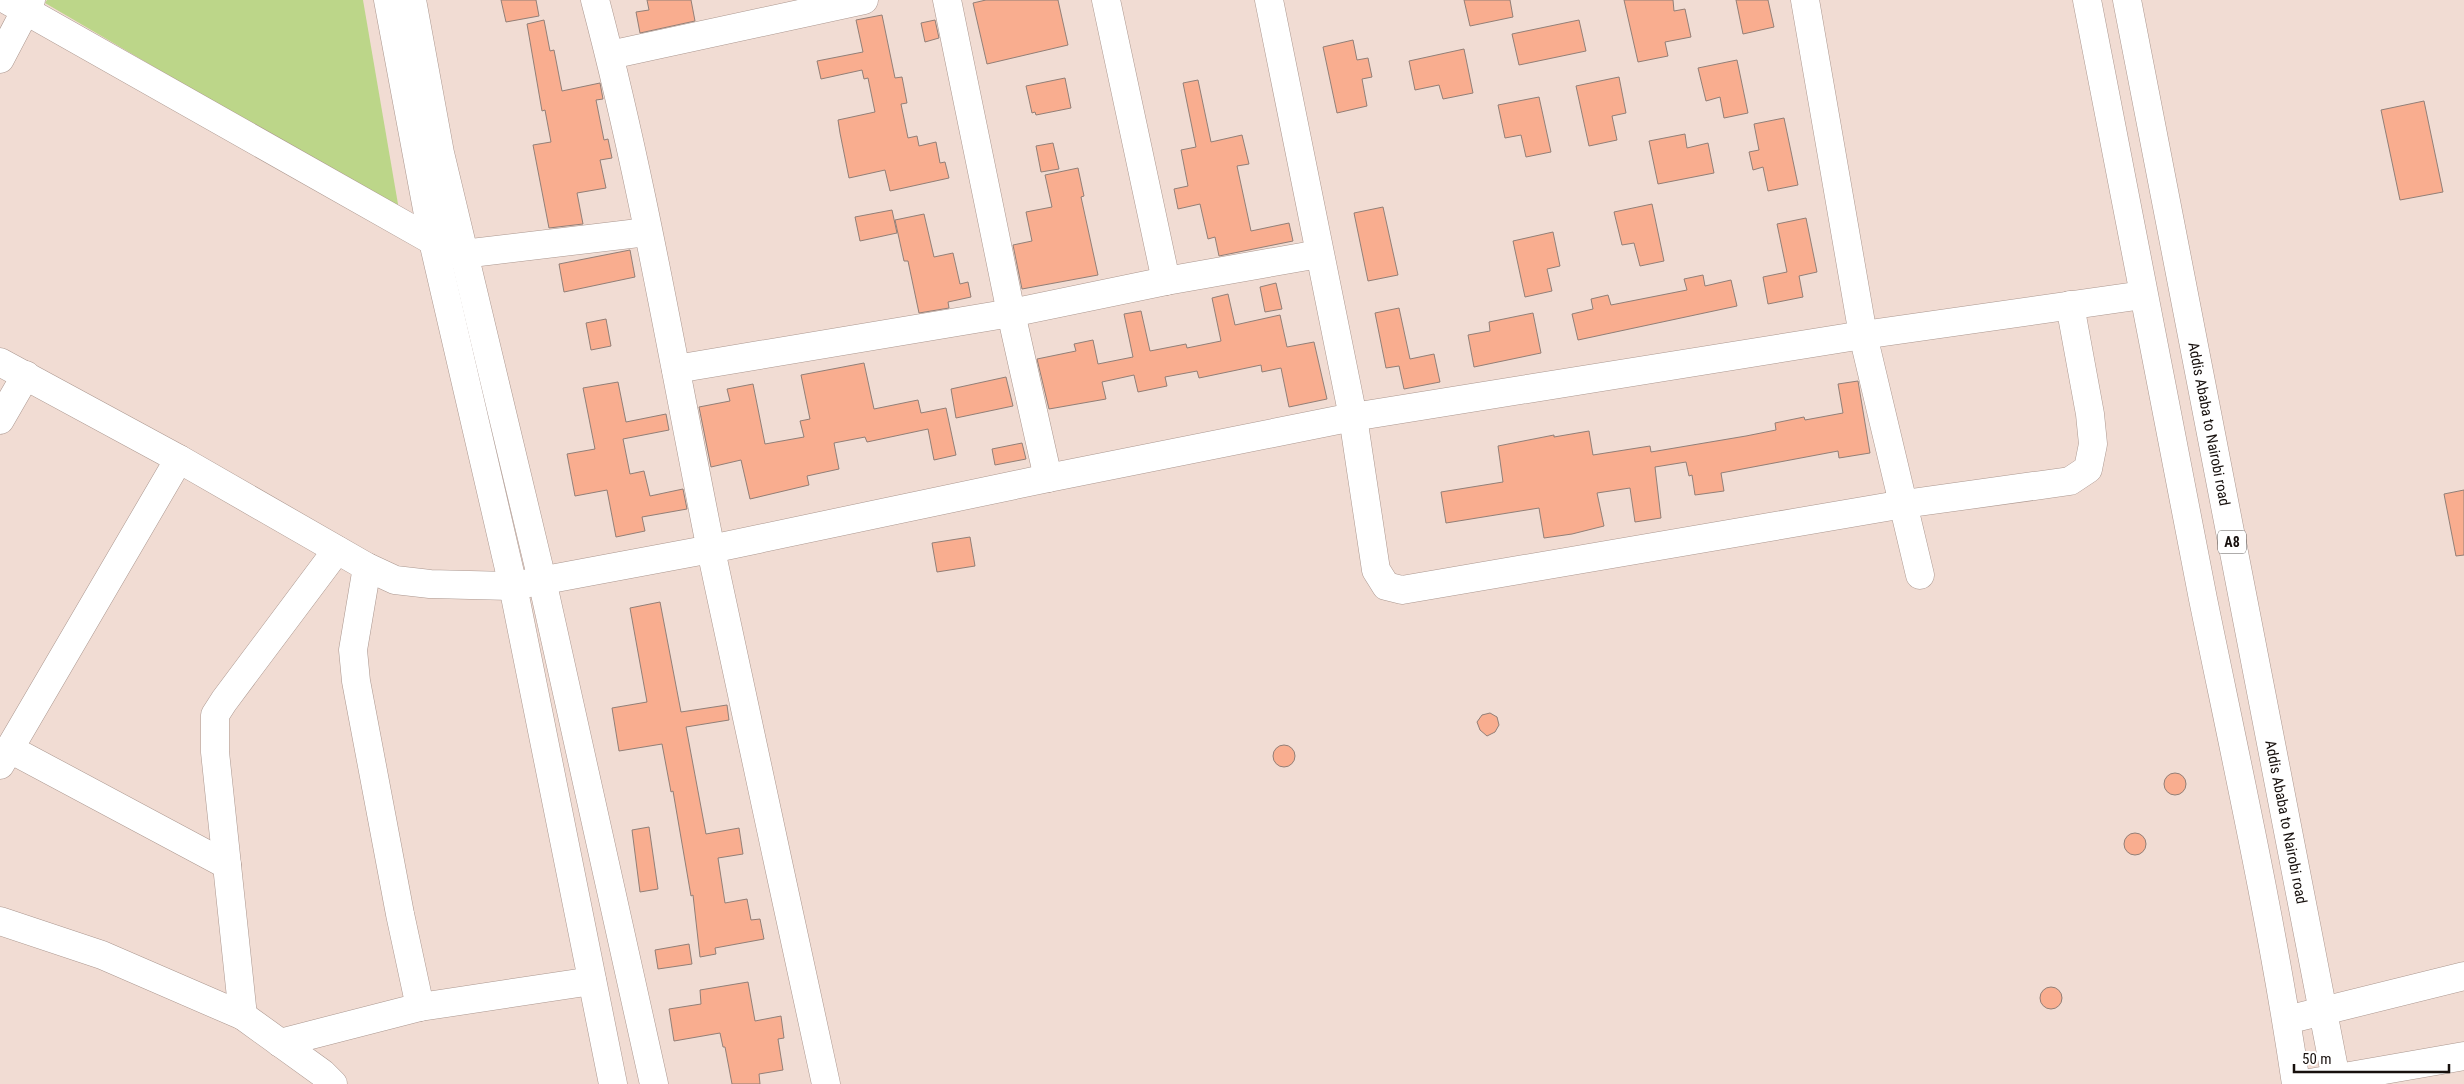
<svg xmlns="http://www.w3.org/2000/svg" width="2464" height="1084" viewBox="0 0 2464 1084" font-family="'Roboto Condensed',sans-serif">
<rect width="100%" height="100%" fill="#f1dcd3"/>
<polygon fill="#bcd689" points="47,0 363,0 399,210 45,3"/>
<g fill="#f9ad8f" stroke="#927f77">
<polygon points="501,0 536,0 539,16 506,22"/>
<polygon points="647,0 691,0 695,21 640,33 636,12 649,10"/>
<polygon points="986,0 1058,0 1068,45 987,64 973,3"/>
<polygon points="1464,0 1510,0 1513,17 1470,26"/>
<polygon points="1624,0 1673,0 1674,11 1685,9 1691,37 1665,42 1668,56 1638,62"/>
<polygon points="1736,0 1768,0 1774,27 1743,34"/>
<polygon points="882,15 895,78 902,77 907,103 901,104 908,138 917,136 919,146 936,142 940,163 945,162 949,178 890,191 885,170 849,178 840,133 838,120 875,112 868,78 864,79 862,70 821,79 817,61 863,52 856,20"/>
<polygon points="544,20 550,51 554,50 562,91 600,83 603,99 596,100 604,140 608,139 612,158 600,160 606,188 577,193 583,224 549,228 533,145 551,142 545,110 542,111 527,24"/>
<polygon points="935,20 939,38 925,42 921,23"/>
<polygon points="1579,20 1586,51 1519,65 1512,34"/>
<polygon points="1353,40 1357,60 1368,58 1372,77 1362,79 1367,106 1337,113 1323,47"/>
<polygon points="1464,49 1473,93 1443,99 1439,85 1415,90 1409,61"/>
<polygon points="1737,60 1748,113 1724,118 1720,97 1706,101 1698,68"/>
<polygon points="1619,77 1626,113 1612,116 1617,140 1589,146 1576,86"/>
<polygon points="1065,78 1071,108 1036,115 1035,112 1032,113 1026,86"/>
<polygon points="1198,80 1211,142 1242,135 1249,164 1237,166 1251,231 1289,223 1293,241 1219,256 1215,237 1208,239 1200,204 1178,209 1174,189 1188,186 1181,150 1196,147 1183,83"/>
<polygon points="1539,97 1551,152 1526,157 1521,135 1505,138 1498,105"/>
<polygon points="2424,101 2443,192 2400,200 2381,110"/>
<polygon points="1784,118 1798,185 1768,191 1763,167 1753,170 1749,152 1759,150 1754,124"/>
<polygon points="1685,134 1687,148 1708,143 1714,173 1658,184 1649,141"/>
<polygon points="1053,143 1059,169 1041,172 1036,146"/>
<polygon points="1078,168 1084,196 1081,197 1098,275 1022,289 1013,245 1032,241 1026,212 1052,207 1045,175"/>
<polygon points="1652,204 1664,261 1640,266 1634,243 1622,245 1614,212"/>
<polygon points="1383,207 1398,275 1368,281 1354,213"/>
<polygon points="892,210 897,233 860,241 855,217"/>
<polygon points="924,214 934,257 953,253 960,284 968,282 971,297 948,302 949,308 919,313 908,261 904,261 895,220"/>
<polygon points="1806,218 1817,272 1799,276 1803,297 1768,304 1763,277 1787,272 1777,224"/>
<polygon points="1553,232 1560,266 1547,269 1552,291 1525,297 1513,241"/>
<polygon points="630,250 635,277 564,292 559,264"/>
<polygon points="1703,275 1705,286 1731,280 1737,306 1578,340 1572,314 1593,309 1591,299 1608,295 1611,305 1687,290 1684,279"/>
<polygon points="1276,283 1282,309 1265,312 1260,287"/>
<polygon points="1228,294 1235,325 1280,315 1287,347 1314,342 1327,399 1289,407 1281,368 1262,372 1261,365 1199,378 1197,371 1165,377 1167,386 1138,392 1134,375 1102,382 1106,399 1049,409 1037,359 1076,351 1074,344 1093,340 1098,364 1133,357 1124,314 1141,311 1150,351 1186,344 1187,348 1221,341 1212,298"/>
<polygon points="1399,308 1410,359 1434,354 1440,382 1404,389 1399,366 1386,368 1375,313"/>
<polygon points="1533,313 1541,353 1474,367 1468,335 1490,331 1489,322"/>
<polygon points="606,319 611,346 591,350 586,323"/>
<polygon points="864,363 874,409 918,400 921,413 946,408 956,455 934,460 928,429 867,442 865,437 834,443 839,469 807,476 809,485 750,499 741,460 711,467 699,407 730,401 727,389 753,384 765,444 804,437 800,421 810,419 801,375"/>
<polygon points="1006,377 1013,406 956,418 951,389"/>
<polygon points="1858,381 1870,453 1839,458 1838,451 1721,473 1724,491 1695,495 1692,475 1689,476 1686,462 1655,467 1661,518 1635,522 1630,488 1597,493 1604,526 1572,534 1544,538 1539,508 1446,523 1441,492 1503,482 1498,446 1554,435 1554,437 1589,431 1593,455 1650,446 1651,452 1746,436 1776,430 1775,423 1804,417 1805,420 1843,413 1838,384"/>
<polygon points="618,382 626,422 666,414 669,430 623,439 630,474 644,471 650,496 683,489 687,509 642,517 645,531 616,537 607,490 575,496 567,454 595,449 583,388"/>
<polygon points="1022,443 1026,459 995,465 992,449"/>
<polygon points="2464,490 2464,555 2456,556 2444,494"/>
<polygon points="970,537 975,566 937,572 932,543"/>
<polygon points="660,602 681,712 727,705 729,720 686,727 706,834 739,828 743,854 718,858 725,903 747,899 751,920 760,919 764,939 715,948 716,954 700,957 693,895 691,896 673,791 671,792 662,744 619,751 612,708 647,702 630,608"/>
<polygon points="1490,713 1497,717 1499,725 1495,732 1487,736 1480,730 1477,722 1482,715"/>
<circle cx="1284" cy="756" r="11"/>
<circle cx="2175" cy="784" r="11"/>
<polygon points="649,827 658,889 640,892 632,830"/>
<circle cx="2135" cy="844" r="11"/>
<polygon points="689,944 692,964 658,969 655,950"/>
<polygon points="748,982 755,1021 781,1016 784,1038 778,1039 783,1070 759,1074 760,1084 732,1084 725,1047 723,1047 720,1033 674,1041 669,1009 701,1004 700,990"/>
<circle cx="2051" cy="998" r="11"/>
</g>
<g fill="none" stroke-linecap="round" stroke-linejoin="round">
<g stroke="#ab978f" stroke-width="29">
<g id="minor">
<polyline points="7,0 433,241 463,254 647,232"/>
<path d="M595,0c48,181 79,367 116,550 37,178 77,356 115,534"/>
<polyline points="947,0 1011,313 1048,478"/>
<polyline points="1106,0 1166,281"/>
<polyline points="1269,0 1353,417 1376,570 1386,586 1402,590 1904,504 2070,481 2088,469 2093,444 2090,414 2070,305"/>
<polyline points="1805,0 1863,335 1920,575"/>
<polyline points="610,55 864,0"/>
<polyline points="0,59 31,0"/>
<polyline points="0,362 179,459 367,567 395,580 430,584 513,586 711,549 1048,478 1353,417 1863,335 2143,295"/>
<polyline points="676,369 1011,313 1166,281 1319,254"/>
<polyline points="0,420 26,375"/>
<polyline points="367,567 353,650 356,681 400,914 420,1007"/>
<polyline points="10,749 227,865"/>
<polyline points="0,765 179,459"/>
<polyline points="0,921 102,955 243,1016 322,1073 333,1084"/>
<polyline points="243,1016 215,752 215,715 224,701 337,550"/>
<polyline points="2287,1020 2464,976"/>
<polyline points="280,1043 420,1007 592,981"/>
<polyline points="2304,1084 2464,1056"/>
</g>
</g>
<g stroke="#ab978f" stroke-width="29">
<g id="major">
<polyline points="388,0 433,241 513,586 613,1084"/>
<polyline points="412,0 440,153 542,580 654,1084"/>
</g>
</g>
<g stroke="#ab978f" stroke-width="29">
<g id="highway">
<path d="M2087,0c38,200 76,400 116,599 33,161 69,322 93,485"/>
<polyline points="2127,0 2337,1084"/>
</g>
</g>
<use href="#minor" stroke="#fff" stroke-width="28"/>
<use href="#major" stroke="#fff" stroke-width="28"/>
<use href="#highway" stroke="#fff" stroke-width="28"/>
</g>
<g text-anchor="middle" stroke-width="4" stroke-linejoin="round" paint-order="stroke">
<rect fill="#fff" stroke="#5d5856" stroke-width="1" x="2218" y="530.5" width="28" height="23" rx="4"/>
<g font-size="14" font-weight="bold" fill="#17100d">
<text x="2232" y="547">A8</text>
</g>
<g font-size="15" fill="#17100d" stroke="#fff">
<text transform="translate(2209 424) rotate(79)" y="5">Addis Ababa to Nairobi road</text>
<text transform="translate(2286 822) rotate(79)" y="5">Addis Ababa to Nairobi road</text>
</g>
</g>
<path d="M2294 1064v8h155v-8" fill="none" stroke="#17100d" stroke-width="2.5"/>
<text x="2302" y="1064" font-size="15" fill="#17100d" stroke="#ffffff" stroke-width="4" paint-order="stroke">50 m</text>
</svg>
